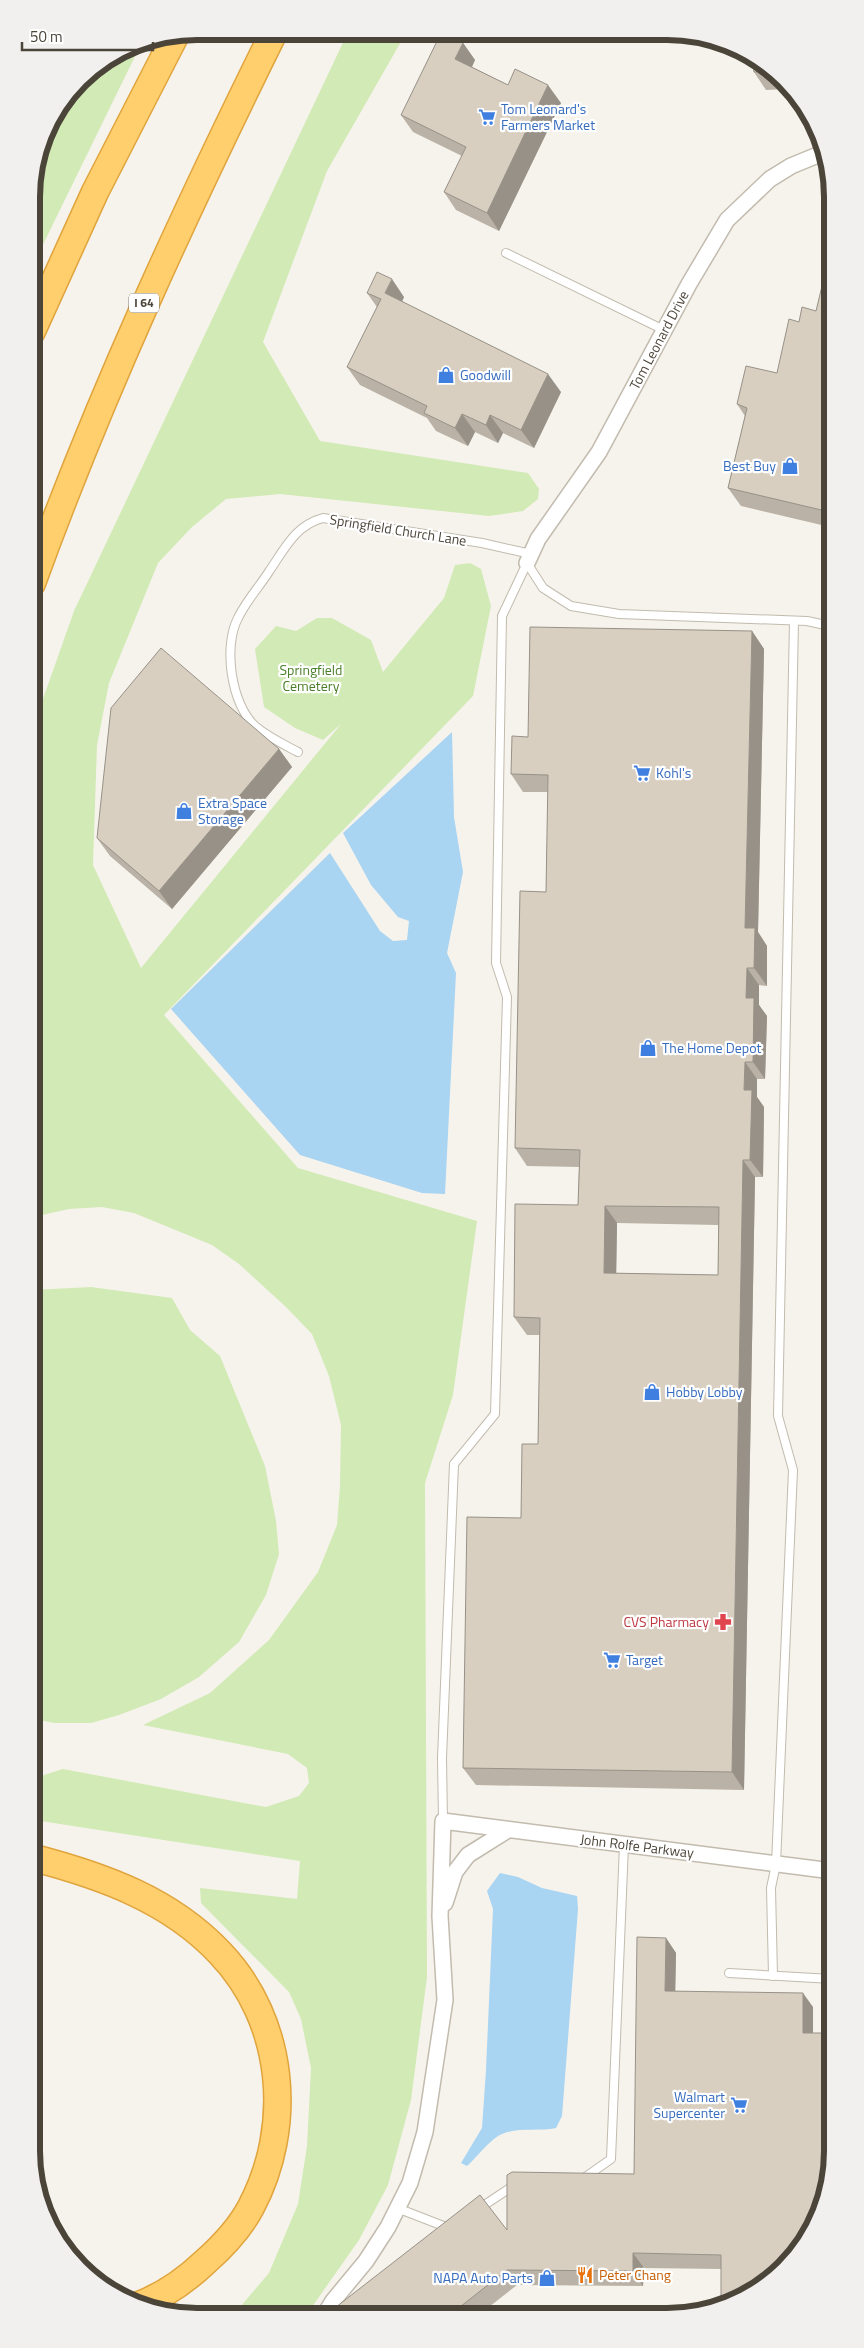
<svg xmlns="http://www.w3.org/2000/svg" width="864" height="2348" viewBox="0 0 864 2348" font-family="'Titillium Web',sans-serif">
<rect width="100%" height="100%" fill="#f6f3ec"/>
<g fill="#d2eab5">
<polygon points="348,32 406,33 327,171 263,342 320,441 528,473 539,489 538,499 523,511 489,516 280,494 226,499 192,527 158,563 109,683 97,745 93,865 141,968 341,724 323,740 295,728 264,707 255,649 276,626 296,631 317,618 332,618 371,640 383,672 444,598 455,565 470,563 481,569 491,606 473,696 164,1015 298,1168 477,1221 453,1395 425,1483 427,1977 411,2100 388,2185 359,2240 307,2314 234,2314 269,2273 298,2204 307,2146 311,2068 301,2019 289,1992 201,1903 200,1888 297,1899 300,1861 34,1820 34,1786 44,1775 63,1769 266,1807 299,1796 309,1783 307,1768 288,1754 143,1725 210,1693 269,1640 318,1572 337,1525 340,1486 341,1425 329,1376 312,1334 286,1307 239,1264 212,1245 134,1213 102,1207 69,1209 33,1217 32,730 74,611"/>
<polygon points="142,42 32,267 32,186 48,123 87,73 134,44"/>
<polygon points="91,1287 172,1298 190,1330 220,1356 265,1466 276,1521 279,1554 266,1595 239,1642 199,1677 161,1699 119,1715 91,1723 54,1723 34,1719 33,1290"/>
</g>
<g fill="#a9d4f2">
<polygon points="452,732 454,817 463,872 447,953 456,973 445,1194 422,1193 300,1155 171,1009 330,853 380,931 393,941 407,940 409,921 398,917 371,885 343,833"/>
<path d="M500,1873l18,4 24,11 35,8 1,13 -16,207 -6,12c-19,4 -41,-2 -58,8 -11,7 -21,21 -31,30l-6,-3 21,-35 4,-58 7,-161 -6,-18z"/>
</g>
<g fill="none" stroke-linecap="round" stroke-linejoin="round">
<g stroke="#c2bbae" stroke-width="10">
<g id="lane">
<polyline points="506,253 664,330"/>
<polyline points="527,563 543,588 571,606 619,614 807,621 830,626"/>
<path d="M298,752c-15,-8 -30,-15 -43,-26 -24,-22 -32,-80 -17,-108 8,-17 22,-32 32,-48 15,-22 26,-45 53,-52l159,25 49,11"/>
<polyline points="443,1821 442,1758 454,1464 495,1414 507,997 496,963 502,616 527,563"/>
<polyline points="729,1973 832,1979"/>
<polyline points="773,1976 771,1888 776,1864 793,1470 778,1416 794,621"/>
<polyline points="584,2178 611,2159 624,1845"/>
<polyline points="397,2208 446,2227 450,2225"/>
<polyline points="480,2208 516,2184"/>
</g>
</g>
<g stroke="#c2bbae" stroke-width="18">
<g id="street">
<polyline points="527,563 538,539 599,452 689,284 727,220 770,179 791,166 825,152"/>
<polyline points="445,1903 455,1872 468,1855 508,1830"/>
<polyline points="325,2314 333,2301 366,2261 388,2227 410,2183 425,2132 445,2000 440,1916 443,1821 832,1871"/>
</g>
</g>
<g stroke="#e0a43c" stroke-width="29">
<g id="highway">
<polyline points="32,331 95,192 175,36"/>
<path d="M32,583c69,-190 153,-371 242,-551"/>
<path d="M34,1858c69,18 136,42 186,95 65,68 74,173 31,254 -11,21 -28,39 -46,55 -19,18 -42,34 -66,43"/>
</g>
</g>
<use href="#lane" stroke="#fff" stroke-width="8"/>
<use href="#street" stroke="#fff" stroke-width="15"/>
<use href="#highway" stroke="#ffcf6e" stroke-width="26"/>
</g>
<g fill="#bab2a6" fill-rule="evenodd">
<polygon points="463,43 475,60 472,67 508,85 561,103 499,231 456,210 444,192 462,156 413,132 401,115"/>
<polygon points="751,56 784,80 787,83 787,89 766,90 754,72 753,67 751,64"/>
<polygon points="830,253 830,527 741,506 728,488 745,416 737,404 777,373 799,322 816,311"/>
<polygon points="367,293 404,297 402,301 561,392 534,448 503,433 498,443 475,432 468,446 436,431 427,418 360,385 347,367 377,307"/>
<path d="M752,631l12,18 -6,283 9,14v40l-8,-1v20l8,11 -2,63h-8v18l7,10 -1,70h-8l-11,613 -268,-5 -13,-17 75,-324 2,-109h-13l-13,-18 64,-112 1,-38 -52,-1 -12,-18 31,-256 2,-100h-25l-12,-18 17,-37zM617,1223l101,2v50l-102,-2z"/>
<polygon points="279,749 292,767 172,909 110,856 97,838"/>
<polygon points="666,1938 676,1953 675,1991 813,2007 750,2294 724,2304 721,2299 721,2269 644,2268 643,2286 517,2285 480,2314 327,2314 507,2230 634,2174"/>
</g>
<g fill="#979187">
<polygon points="463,43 475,60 467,77 455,59"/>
<polygon points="778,75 784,80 787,83 787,89"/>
<polygon points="548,85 561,103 499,231 487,213"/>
<polygon points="392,279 404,297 398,311 385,293"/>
<polygon points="548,374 561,392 534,448 521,430"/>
<polygon points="462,414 475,432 468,446 455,428"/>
<polygon points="490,415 503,433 498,443 486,425"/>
<polygon points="752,631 764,649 758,932 767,946 767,986 754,968 745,928"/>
<polygon points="279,749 292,767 172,909 159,891"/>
<polygon points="747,968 759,985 759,1005 767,1016 765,1079 753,1062 746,998"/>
<polygon points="745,1062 757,1079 757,1097 764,1107 763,1177 750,1160 744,1090"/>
<polygon points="743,1160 755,1177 744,1790 732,1772"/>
<polygon points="605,1206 617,1223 616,1290 604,1273"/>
<polygon points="666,1938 676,1953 675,2006 665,1991"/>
<polygon points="803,1993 813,2007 813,2047 803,2033"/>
<polygon points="633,2253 644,2268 643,2286 633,2271"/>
</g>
<g fill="#d8cfc1" stroke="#979187" fill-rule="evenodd">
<polygon points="441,33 463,43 455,59 508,85 515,69 548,85 487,213 444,192 466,147 401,115"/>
<polygon points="751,56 772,71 754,72 753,64 751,64"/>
<polygon points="830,253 830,512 728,488 747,408 737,404 746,366 777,373 789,319 799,322 802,307 816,311"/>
<polygon points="377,272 392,279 385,293 548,374 521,430 490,415 486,425 462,414 455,428 424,413 427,406 347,367 381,299 367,293"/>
<path d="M530,627l222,4 -7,297h10l-1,40h-7l-1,30h8l-1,64h-8l-1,28h8l-2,70h-7l-11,612 -269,-4 4,-251 54,1 1,-74h16l2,-126 -26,-1 1,-113 63,1 2,-55 -65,-2 5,-257 26,1 2,-117 -37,-1 1,-38 16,1zM605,1206l114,1 -1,68 -114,-2z"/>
<polygon points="161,648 279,749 159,891 97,838 111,708"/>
<polygon points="637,1937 666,1938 665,1991 803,1993 803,2033 832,2033 832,2162 820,2214 792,2260 750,2294 737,2299 721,2299 721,2255 633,2253 633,2271 507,2270 451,2314 327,2314 480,2195 507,2230 507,2175 512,2172 634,2174"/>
</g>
<defs>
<g id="supermarket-bare" transform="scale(1.35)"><path d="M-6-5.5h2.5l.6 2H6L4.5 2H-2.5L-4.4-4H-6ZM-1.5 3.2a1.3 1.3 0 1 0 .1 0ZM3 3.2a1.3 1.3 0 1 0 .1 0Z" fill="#3f7fe0" stroke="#fff" stroke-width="2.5" paint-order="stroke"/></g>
<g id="shop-bare" transform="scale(1.35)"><path d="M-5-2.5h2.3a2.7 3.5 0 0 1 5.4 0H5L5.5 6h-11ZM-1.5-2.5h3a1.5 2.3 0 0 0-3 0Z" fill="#3f7fe0" stroke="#fff" stroke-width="2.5" paint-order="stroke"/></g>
<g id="pharmacy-bare" transform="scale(1.35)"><path d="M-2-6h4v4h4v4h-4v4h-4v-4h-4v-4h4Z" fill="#e0444e" stroke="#fff" stroke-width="2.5" paint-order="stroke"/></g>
<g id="restaurant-bare" transform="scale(1.35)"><path d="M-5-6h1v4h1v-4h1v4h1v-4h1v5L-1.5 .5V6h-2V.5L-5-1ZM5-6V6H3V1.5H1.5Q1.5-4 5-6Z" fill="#e8710a" stroke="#fff" stroke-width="2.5" paint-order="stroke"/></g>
</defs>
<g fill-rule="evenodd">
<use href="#supermarket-bare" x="487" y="117"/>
<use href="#shop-bare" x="446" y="375"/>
<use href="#shop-bare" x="790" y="466"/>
<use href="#supermarket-bare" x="642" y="773"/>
<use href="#shop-bare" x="184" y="811"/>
<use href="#shop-bare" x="648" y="1048"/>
<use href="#shop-bare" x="652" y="1392"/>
<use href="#pharmacy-bare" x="723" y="1622"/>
<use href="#supermarket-bare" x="612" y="1660"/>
<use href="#supermarket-bare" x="739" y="2105"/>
<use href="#restaurant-bare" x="585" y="2275"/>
<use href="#shop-bare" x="547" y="2278"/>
</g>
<g text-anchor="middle" stroke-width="4.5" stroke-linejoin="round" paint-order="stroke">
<rect fill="#fff" stroke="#817c74" stroke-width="1" x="129" y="293.5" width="30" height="19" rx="4"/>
<g font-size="12" font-weight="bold" fill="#4b4439">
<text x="144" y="307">I 64</text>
</g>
<g font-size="14" fill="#366cbe" stroke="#fff" text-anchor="start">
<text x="501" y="114">Tom Leonard's<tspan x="501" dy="16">Farmers Market</tspan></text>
<text x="460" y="380">Goodwill</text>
<text x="776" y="471" text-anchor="end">Best Buy</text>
<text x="656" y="778">Kohl's</text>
<text x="198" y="808">Extra Space<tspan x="198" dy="16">Storage</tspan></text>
<text x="662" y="1053">The Home Depot</text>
<text x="666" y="1397">Hobby Lobby</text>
<text x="626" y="1665">Target</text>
<text x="725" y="2102" text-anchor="end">Walmart<tspan x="725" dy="16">Supercenter</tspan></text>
<text x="533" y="2283" text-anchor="end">NAPA Auto Parts</text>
</g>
<g font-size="14" fill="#4b4439" stroke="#fff">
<text transform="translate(659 340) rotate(-62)" y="5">Tom Leonard Drive</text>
<text transform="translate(398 530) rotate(9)" y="5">Springfield Church Lane</text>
<text transform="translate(637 1846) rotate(7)" y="5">John Rolfe Parkway</text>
</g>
<g font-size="14" fill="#4a7f2a" stroke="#fff">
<text x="311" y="675">Springfield<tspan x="311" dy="16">Cemetery</tspan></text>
</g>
<g font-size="14" fill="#be3a42" stroke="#fff" text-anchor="end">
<text x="709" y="1627">CVS Pharmacy</text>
</g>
<g font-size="14" fill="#c56008" stroke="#fff" text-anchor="start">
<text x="599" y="2280">Peter Chang</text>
</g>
</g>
<path d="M0 0H864V2348H0ZM197 40H667A157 157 0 0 1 824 197V2151A157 157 0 0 1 667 2308H197A157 157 0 0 1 40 2151V197A157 157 0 0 1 197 40Z" fill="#f1f0ef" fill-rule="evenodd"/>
<path fill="none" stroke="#4b4439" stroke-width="6" d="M197 40H667A157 157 0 0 1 824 197V2151A157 157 0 0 1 667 2308H197A157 157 0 0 1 40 2151V197A157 157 0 0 1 197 40Z"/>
<path d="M22 42v8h131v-8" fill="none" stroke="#4b4439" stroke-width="2.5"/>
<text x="30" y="42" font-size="15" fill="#4b4439" stroke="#ffffff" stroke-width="4" paint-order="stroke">50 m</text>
</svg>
